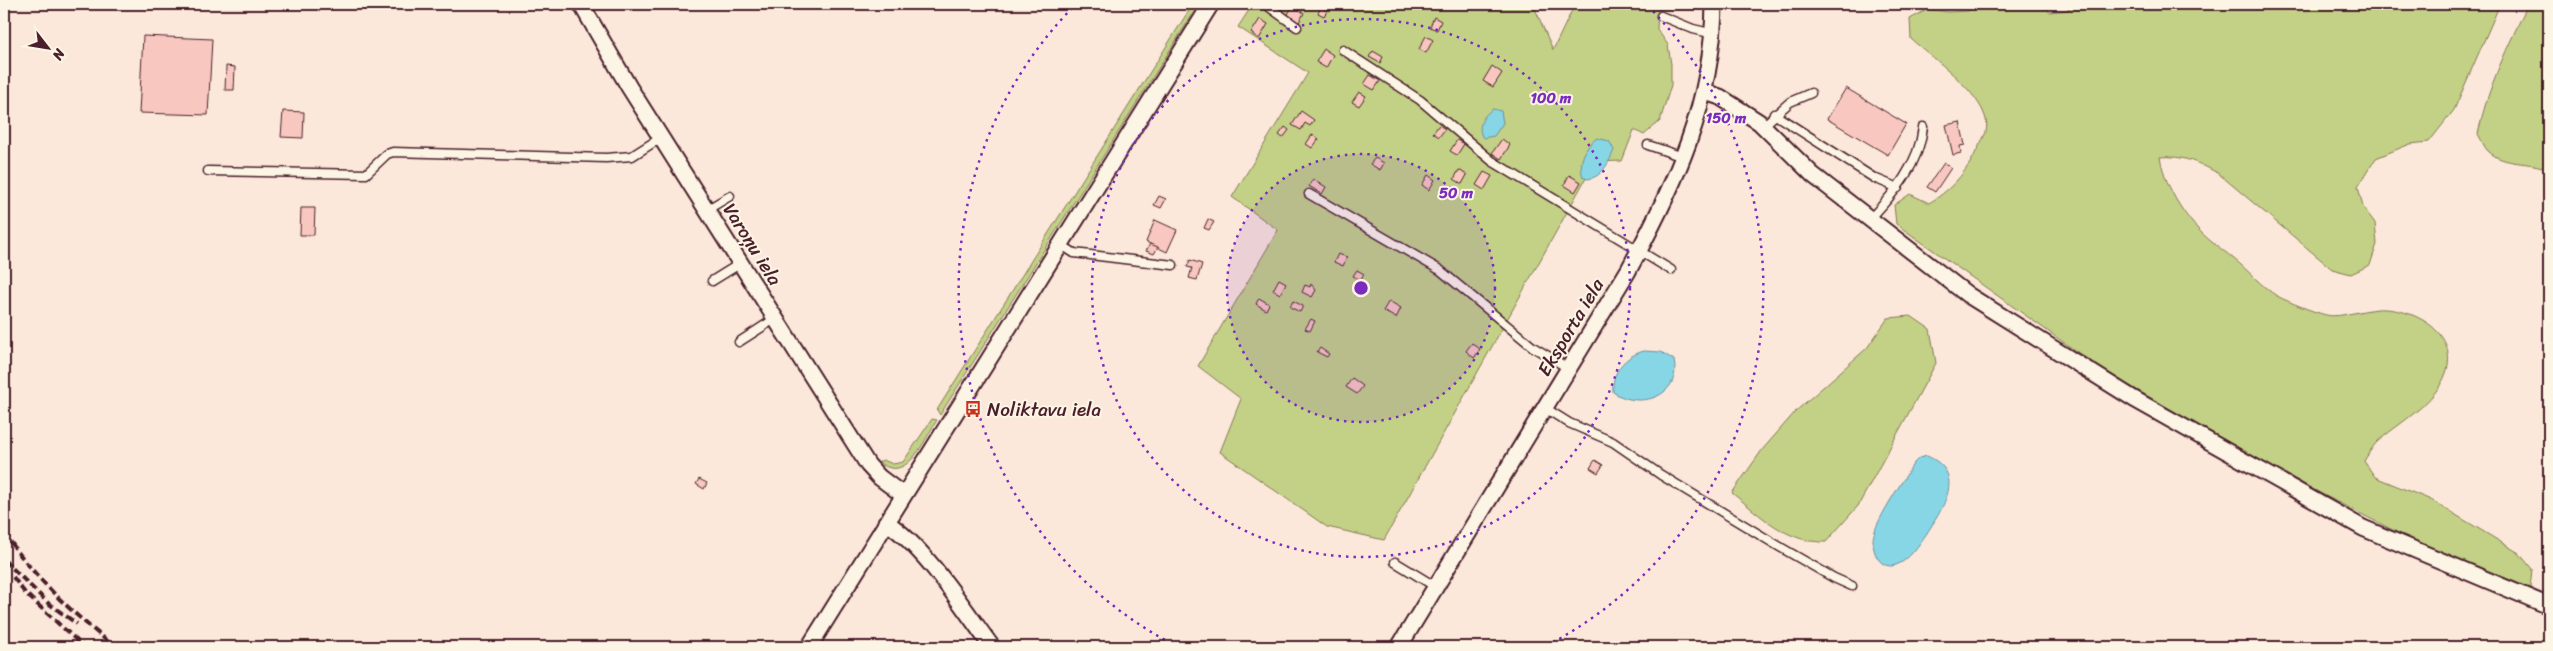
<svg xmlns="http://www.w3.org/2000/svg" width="2553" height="651" viewBox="0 0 2553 651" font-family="Sriracha,sans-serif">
<rect width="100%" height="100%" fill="#fbe8da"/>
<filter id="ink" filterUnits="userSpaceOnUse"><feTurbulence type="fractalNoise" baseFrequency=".02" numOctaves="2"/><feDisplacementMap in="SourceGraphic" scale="10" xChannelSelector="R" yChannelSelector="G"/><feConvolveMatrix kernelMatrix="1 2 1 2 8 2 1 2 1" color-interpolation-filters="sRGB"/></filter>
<g filter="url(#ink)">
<g fill="#c2d185" stroke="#867858">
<polygon points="1193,4 1199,4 940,415 937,410"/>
<polygon points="1253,4 1533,4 1553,50 1575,4 1678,4 1677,8 1658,9 1657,29 1668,45 1671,64 1671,85 1660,121 1644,135 1634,130 1622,161 1595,162 1384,540 1327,527 1220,452 1241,399 1198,366 1278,230 1232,197 1308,73 1238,27"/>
<path d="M1980,4h65l4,8 19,-2 2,-6h430l-46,106 -25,32 -19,2 -34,14 -18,29 5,20 12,16 2,21 -7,21 -19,9 -19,-5 -113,-95c-19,-11 -36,-19 -59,-17 6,33 27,65 53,86 7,5 14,10 21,16 14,11 28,28 43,37 14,7 34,15 49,19 13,4 44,-8 60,-6 33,2 73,26 60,64 -11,31 -46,49 -69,69 -5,5 -9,13 -13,19l11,16 56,23 88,53 13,16 -2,20 -76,-28 -154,-78 -193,-110 -211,-149 -2,-19 16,-11 19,9c19,-11 35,-28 45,-47 3,-8 9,-16 12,-24 8,-32 -54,-74 -75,-93l-1,-20 18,-10 20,3 20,-1z"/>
<path d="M2528,4h21v166c-19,-10 -44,-3 -61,-19 -4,-4 -7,-12 -10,-17 9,-46 30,-88 50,-130z"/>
<path d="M1911,316l19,13 6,34 -78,143 -32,36c-39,1 -65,-26 -94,-49l30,-43 34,-39 71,-63 21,-30z"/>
<path d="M932,419l5,1c-13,20 -30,65 -58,42l4,-2 10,4 10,-2z"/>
</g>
<g fill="#87d6e6" stroke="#6f8d9b">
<path d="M1493,109l8,2 2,12 -9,13 -11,2c-7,-11 0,-23 10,-29z"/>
<path d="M1597,138l12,3 5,9c-5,12 -12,28 -27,29l-4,-2c-5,-15 2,-30 14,-39z"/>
<path d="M1644,351l17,1 13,8c8,37 -35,50 -61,32 -2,-20 12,-36 31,-41z"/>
<path d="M1927,456c40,17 16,52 0,77 -7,10 -18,28 -31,32 -18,6 -26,-18 -22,-31 4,-17 29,-53 39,-70l6,-6z"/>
</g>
<g fill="#f8c8c0" stroke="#4a1f2b">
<polygon points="1293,6 1304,13 1298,24 1286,17"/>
<polygon points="1321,7 1327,11 1324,16 1318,13"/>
<polygon points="1434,17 1441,21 1437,30 1430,27"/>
<polygon points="1260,19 1268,24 1259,39 1251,33"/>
<polygon points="143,36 212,39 208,115 139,113"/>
<polygon points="1426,36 1433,40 1426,53 1419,49"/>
<polygon points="1324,49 1333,55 1326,68 1316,62"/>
<polygon points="1373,51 1383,57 1380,63 1369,57"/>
<polygon points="226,66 235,67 234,90 225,90"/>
<polygon points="1492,66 1502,73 1493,87 1483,81"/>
<polygon points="1370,75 1380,81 1374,90 1364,84"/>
<polygon points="1846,88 1906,124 1888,155 1827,119"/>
<polygon points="1359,92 1366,96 1359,106 1352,102"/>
<polygon points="283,111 304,112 303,138 281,137"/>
<polygon points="1301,111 1314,120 1310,126 1305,123 1301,130 1292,125"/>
<polygon points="1960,122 1965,145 1960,146 1961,153 1953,155 1946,125"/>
<polygon points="1439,125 1445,129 1439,137 1433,133"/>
<polygon points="1285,127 1289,130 1283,138 1279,135"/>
<polygon points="1312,135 1319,139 1312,148 1306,144"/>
<polygon points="1502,139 1510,145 1501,159 1492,153"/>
<polygon points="1457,140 1464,144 1457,155 1450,151"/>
<polygon points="1375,158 1384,163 1380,170 1370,164"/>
<polygon points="1944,163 1951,168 1935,192 1927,187"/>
<polygon points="1459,170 1467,175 1462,184 1454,179"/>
<polygon points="1484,172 1492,176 1484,190 1476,185"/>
<polygon points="1428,175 1435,180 1429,190 1422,185"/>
<polygon points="1569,175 1581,182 1575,192 1564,185"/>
<polygon points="1313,179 1326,187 1322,194 1309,186"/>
<polygon points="1159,196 1166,199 1161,208 1154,205"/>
<polygon points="301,208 315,208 314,235 300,235"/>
<polygon points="1208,219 1214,222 1209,230 1204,228"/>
<polygon points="1155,220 1177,230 1167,252 1146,242"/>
<polygon points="1150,244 1158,247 1154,254 1146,251"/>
<polygon points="1338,254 1347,257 1343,266 1334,262"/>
<polygon points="1190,260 1202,264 1197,280 1189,278 1192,268 1187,267"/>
<polygon points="1357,270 1364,274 1361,280 1353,276"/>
<polygon points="1279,279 1286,283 1280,294 1273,290"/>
<polygon points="1311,284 1316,290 1312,297 1302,292 1305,285 1310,287"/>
<polygon points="1259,298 1269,304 1266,310 1256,304"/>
<polygon points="1293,301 1303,306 1300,312 1290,307"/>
<polygon points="1389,301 1401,308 1396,318 1383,311"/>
<polygon points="1311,319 1315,321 1310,331 1305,329"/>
<polygon points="1472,343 1480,349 1474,358 1466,351"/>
<polygon points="1320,348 1329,354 1327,357 1317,352"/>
<polygon points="1352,378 1363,386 1357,394 1346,387"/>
<polygon points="1595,460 1603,465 1598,473 1590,468"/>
<polygon points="699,479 707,483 704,489 696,484"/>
</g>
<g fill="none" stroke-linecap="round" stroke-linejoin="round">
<g stroke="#4a1f2b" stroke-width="11">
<g id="service">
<polyline points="1265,4 1297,27"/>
<polyline points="1661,16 1693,29 1714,34"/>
<polyline points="1343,50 1420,100 1492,161 1671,270"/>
<polyline points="1774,114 1874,178 1898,188"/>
<polyline points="1763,126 1790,102 1811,93"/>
<polyline points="1648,145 1683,157"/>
<polyline points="208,171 366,174 387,154 393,152 606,158 632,156 662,137"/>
<polyline points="1309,194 1440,270 1533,347 1568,368"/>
<polyline points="708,209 730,196"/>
<path d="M1870,219c25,-27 49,-54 53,-92"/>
<polyline points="1060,244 1074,253 1173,265"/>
<polyline points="712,281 741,263"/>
<polyline points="739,342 776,318"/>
<polyline points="1545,408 1569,423 1613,442 1661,475 1780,547 1834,578 1852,586"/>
<polyline points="1395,562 1436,587"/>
</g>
</g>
<g stroke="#4a1f2b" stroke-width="19">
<g id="minor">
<polyline points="581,4 629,87 868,465 879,477 903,495"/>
<polyline points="1705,92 1720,97 1759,122 1813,175 1968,295 2134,399 2363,528 2549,606"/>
<path d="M886,522c40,26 77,86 106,125"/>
<polyline points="809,647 1211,4"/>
<path d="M1399,647l229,-376c47,-86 85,-167 86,-267"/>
</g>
</g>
<use href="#service" stroke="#fcf5e5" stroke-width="8"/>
<use href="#minor" stroke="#fcf5e5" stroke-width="15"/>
<g stroke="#4a1f2b" stroke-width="4" stroke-dasharray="8 4" stroke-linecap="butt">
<path d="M4,532c29,45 69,82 111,115"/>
<polyline points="4,560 48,603 77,624"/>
<polyline points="13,577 25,593 84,647"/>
</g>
</g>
</g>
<circle cx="1361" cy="288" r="134" fill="#7b2cbf" fill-opacity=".12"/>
<g fill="none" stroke="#7b2cbf" stroke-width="2.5" stroke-dasharray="2.5 5">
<circle cx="1361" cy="288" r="134"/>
<circle cx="1361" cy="288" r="269"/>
<path d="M1178 647A403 403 0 0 1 1074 6M1648 6A403 403 0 0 1 1544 647"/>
</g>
<defs>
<g id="bus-bare" transform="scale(1.35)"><path d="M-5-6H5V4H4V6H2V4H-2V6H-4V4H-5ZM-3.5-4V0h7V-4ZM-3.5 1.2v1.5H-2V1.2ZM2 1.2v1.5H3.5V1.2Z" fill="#c8321e" stroke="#fcf5e5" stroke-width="2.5" paint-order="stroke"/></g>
</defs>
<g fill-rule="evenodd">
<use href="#bus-bare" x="973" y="409"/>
</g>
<g text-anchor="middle" stroke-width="4" stroke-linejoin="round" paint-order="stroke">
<g font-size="19" fill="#4a1f2b" stroke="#fcf5e5">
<text transform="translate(753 244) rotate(58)" y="7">Varoņu iela</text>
<text transform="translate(1570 327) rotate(-59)" y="7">Eksporta iela</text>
</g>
<g font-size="19" fill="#4a1f2b" stroke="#fcf5e5" text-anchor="start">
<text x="987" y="416">Noliktavu iela</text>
</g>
</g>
<circle cx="1361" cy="288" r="8" fill="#7b2cbf" stroke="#fcf5e5" stroke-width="2.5"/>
<g font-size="15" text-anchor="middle" font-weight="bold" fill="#7b2cbf" stroke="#fcf5e5" stroke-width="4" stroke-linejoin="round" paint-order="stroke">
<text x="1551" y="103">100 m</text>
<text x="1726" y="123">150 m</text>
<text x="1456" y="198">50 m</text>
</g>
<rect width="2553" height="651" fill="none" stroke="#fcf5e5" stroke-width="20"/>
<rect x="10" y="10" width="2533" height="631" fill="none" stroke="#4a1f2b" stroke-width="2" filter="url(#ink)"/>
<g transform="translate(48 48) rotate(121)" stroke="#fcf5e5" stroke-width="4" paint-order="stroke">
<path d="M0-4L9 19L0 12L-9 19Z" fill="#4a1f2b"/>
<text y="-8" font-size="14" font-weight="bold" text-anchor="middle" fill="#4a1f2b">N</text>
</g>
</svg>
